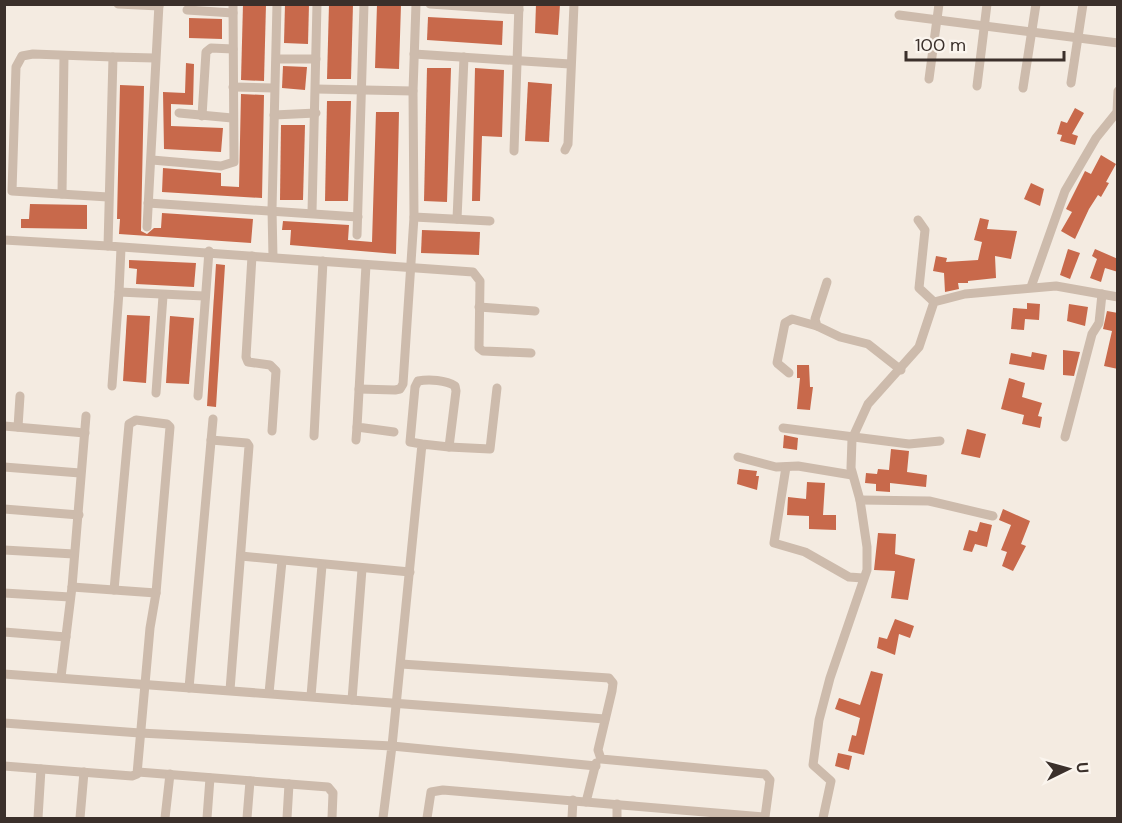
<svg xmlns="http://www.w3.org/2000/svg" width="1122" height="823" viewBox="0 0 1122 823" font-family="'DM Sans',sans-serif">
<rect width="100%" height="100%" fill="#f4ebe1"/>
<g fill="#c8694b">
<polygon points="243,4 266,4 264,81 241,80"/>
<polygon points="285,4 309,4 308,44 284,43"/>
<polygon points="329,4 353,4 351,79 327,79"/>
<polygon points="377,4 401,4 399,69 375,68"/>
<polygon points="536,4 560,4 558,35 535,33"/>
<polygon points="428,17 503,21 502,45 427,40"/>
<polygon points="189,18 222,19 222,39 189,38"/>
<polygon points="186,63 194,64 193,105 171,104 171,126 223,128 221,152 164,149 163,92 185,93"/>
<polygon points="283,66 307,67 305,90 282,88"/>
<polygon points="427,68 451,68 447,202 424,201"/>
<polygon points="475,68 504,70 502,137 482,136 480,201 472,201"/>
<polygon points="528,82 552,84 549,142 525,141"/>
<polygon points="120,85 144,86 141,231 147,234 154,228 161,228 162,213 253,219 251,243 119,234 120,219 117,219"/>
<polygon points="241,94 264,95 262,198 162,192 163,168 221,173 221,186 239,187"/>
<polygon points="327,101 351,101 348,201 325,201"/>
<polygon points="1075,108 1084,113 1072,134 1078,136 1075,145 1060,141 1062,135 1057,134 1061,121 1067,123"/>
<polygon points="376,112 399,112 396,254 290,245 291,230 282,230 283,221 349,225 348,240 372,242"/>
<polygon points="281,125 305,125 303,200 280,200"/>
<polygon points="1101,155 1116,164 1106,182 1109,183 1101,197 1098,195 1089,209 1075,239 1061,231 1072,212 1066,209 1085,171 1091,174"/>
<polygon points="1031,183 1044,189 1040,206 1024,199"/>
<polygon points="30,204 87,205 87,229 21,228 21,219 29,219"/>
<polygon points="980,218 989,220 987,229 1017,231 1011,259 995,256 996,278 968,281 968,283 958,283 959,289 945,292 944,273 933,271 936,256 947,258 946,262 978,260 982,242 974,240"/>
<polygon points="422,230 480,232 479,255 421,253"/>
<polygon points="1068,249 1080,253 1070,279 1060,275"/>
<polygon points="1095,249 1118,259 1118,272 1105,268 1101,282 1090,278 1097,259 1092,256"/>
<polygon points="129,260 196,263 194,287 136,284 137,269 129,268"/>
<polygon points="216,264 225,265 216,407 207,406"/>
<polygon points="1027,303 1040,304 1039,320 1025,319 1024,330 1011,329 1013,308 1027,309"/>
<polygon points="1069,304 1088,307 1085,326 1067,321"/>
<polygon points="1107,311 1118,313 1118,369 1104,366 1112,331 1103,329"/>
<polygon points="127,315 150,316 146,383 123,381"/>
<polygon points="170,316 194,318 189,384 166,383"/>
<polygon points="1063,350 1080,352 1074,376 1063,375"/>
<polygon points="1032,352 1047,355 1044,370 1009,364 1011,353 1031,357"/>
<polygon points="797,365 809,365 810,387 813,387 810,410 797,409 800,378 797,378"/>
<polygon points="1009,378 1025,383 1022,397 1042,403 1038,416 1042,417 1040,428 1022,424 1024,415 1001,409"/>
<polygon points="967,429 986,434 980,458 961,454"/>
<polygon points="784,435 798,438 797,450 783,448"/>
<polygon points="891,449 909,451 907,472 927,475 926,487 890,483 890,492 876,491 876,484 865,483 866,473 877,474 878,469 889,470"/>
<polygon points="739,469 757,471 756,476 759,476 757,490 737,484"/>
<polygon points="807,482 825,483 823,515 836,515 836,530 809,529 809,516 787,515 788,497 806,499"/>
<polygon points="1003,509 1030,521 1021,544 1026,546 1013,571 1002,566 1007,552 1001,550 1011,525 999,520"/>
<polygon points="980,522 992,525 987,547 975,544 972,552 963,550 969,530 977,532"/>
<polygon points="878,533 896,534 895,554 915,559 908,600 891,598 895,571 874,570"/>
<polygon points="895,619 914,626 910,638 899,634 895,655 877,648 879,637 887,639"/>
<polygon points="871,671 883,674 864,755 848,751 852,735 856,736 860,718 835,709 839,698 860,705"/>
<polygon points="838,753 852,756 849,770 835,766"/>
</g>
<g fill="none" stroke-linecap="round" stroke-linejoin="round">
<g stroke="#cdbbac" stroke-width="9">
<polyline points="118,4 159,6"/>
<polyline points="430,4 519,10"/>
<polyline points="187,10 233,13"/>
<polyline points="899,15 1118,43"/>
<polyline points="414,54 570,64"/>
<polyline points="155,58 113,57 108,246 473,272 480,281 479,348 483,351 531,353"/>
<polyline points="277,59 316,59"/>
<polyline points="929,79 939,4"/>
<polyline points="1071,83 1083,4"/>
<polyline points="977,86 987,4"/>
<polyline points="233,87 274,88"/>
<polyline points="1023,88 1036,4"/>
<polyline points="316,89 413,91"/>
<polyline points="179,113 232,118"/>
<polyline points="274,115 316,113"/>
<polyline points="202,116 206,52 211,48 233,49"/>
<polyline points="565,150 568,144 574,4"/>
<polyline points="514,151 519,4"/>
<polyline points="152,160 221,166 234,162 233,4"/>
<polyline points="62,194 64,56"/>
<polyline points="108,197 12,191 16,67 22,56 33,54 113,57"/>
<polyline points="148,203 358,217"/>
<polyline points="312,212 317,4"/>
<polyline points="414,217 490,221"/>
<polyline points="457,219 464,57"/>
<polyline points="918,220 925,230 919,288 934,302"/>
<polyline points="147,227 159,4"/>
<polyline points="357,235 364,4"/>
<polyline points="4,240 108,246"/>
<polyline points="252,256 246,357 248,362 270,365 276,371 272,431"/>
<polyline points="273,257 272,209 277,4"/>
<polyline points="366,265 357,427 394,432"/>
<polyline points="827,282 815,319 817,326 840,337 868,344 901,370"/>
<polyline points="1031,287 1065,191 1096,138 1117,112 1118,91"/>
<polyline points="119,292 121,248"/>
<polyline points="479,307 535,311"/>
<polyline points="789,373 777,363 785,323 792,319 817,326"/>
<polyline points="112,386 119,292 204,296"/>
<polyline points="359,389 395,390 400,389 403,384 414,217 413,91 416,4"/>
<polyline points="156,393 163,296"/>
<polyline points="198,396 209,251"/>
<polyline points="4,426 85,433"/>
<polyline points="18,427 20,396"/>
<polyline points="783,428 909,444 940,441"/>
<polyline points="314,436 323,261"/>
<polyline points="1065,437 1092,334 1099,323 1102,294"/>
<polyline points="211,440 247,443 249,446 230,690"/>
<polyline points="356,440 357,427"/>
<path d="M422,444l27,3 7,-56 -1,-5c-9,-6 -26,-7 -37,-5l-3,6 -5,55 12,2 -30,302 204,20"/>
<polyline points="449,447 490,449 497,388"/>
<polyline points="738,457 776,467 798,466 852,475"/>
<polyline points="4,467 80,473"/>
<polyline points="786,467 774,543 805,552 849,577 863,578"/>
<polyline points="860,500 929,501 993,516"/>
<polyline points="4,509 79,515"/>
<polyline points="4,550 74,554"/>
<polyline points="241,556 410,572"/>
<polyline points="114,590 129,424 136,420 167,424 170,427 156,593"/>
<polyline points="4,593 70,597"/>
<polyline points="4,632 66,637"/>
<polyline points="401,664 609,678 613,683 612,691 598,750 601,759 765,774 770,780 765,817 443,790 431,792 427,818"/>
<polyline points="4,674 605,719"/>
<polyline points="61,677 72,587 86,416"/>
<polyline points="189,688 213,419"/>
<polyline points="269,693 282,561"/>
<polyline points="311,696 322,565"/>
<polyline points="352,700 362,569"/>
<polyline points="4,723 140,733 392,746 383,818"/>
<polyline points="4,766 132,776 137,774 150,628 156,593 72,587"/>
<polyline points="138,772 328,787 333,793 332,818"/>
<polyline points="586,802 596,763"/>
<polyline points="38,818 41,769"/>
<polyline points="80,818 84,772"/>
<polyline points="165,818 170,774"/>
<polyline points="207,818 210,778"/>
<polyline points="247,818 250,781"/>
<polyline points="287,818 289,784"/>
<polyline points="572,818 573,800"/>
<polyline points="617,818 617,804"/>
<polyline points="823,818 831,781 813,765 819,720 830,678 867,570 867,547 860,500 851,468 852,439 868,404 919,347 934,302 965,294 1056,286 1118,297"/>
</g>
</g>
<rect width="1122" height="823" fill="none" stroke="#3b302b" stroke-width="12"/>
<g transform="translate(1068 769) rotate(85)" stroke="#fbf5ee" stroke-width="4.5" paint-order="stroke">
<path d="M0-4.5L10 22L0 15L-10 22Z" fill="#3b302b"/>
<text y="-9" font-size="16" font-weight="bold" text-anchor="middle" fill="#3b302b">U</text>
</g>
<path d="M906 51v9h158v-9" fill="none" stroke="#3b302b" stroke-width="3"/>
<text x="915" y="51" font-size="18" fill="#3b302b" stroke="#fbf5ee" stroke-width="4.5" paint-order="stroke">100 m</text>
</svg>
